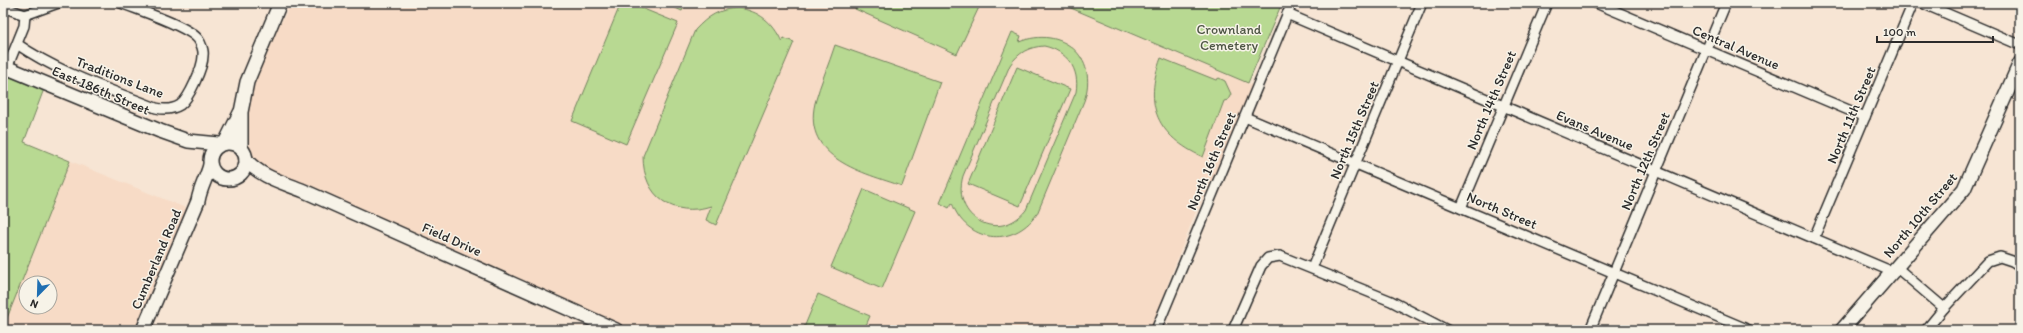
<svg xmlns="http://www.w3.org/2000/svg" width="2023" height="333" viewBox="0 0 2023 333" font-family="Itim,sans-serif">
<rect width="100%" height="100%" fill="#f7e5d4"/>
<filter id="ink" filterUnits="userSpaceOnUse"><feTurbulence type="fractalNoise" baseFrequency=".025" numOctaves="2"/><feDisplacementMap in="SourceGraphic" scale="8" xChannelSelector="R" yChannelSelector="G"/><feConvolveMatrix kernelMatrix="1 2 1 2 8 2 1 2 1" color-interpolation-filters="sRGB"/></filter>
<g filter="url(#ink)">
<g fill="#f7dbc6" fill-rule="evenodd">
<polygon points="292,3 1059,3 1255,86 1227,152 1196,211 1171,275 1152,330 627,330 572,304 561,297 321,190 297,181 281,178 251,159 245,139 250,88 266,49"/>
<path d="M3,72l21,70 169,69 -51,119h-139zM26,283h24v24h-24z"/>
</g>
<g fill="#b8d992" stroke="#72825e" fill-rule="evenodd">
<polygon points="621,3 629,3 678,23 626,144 572,121"/>
<polygon points="664,3 686,3 682,11"/>
<polygon points="858,3 981,3 957,54 855,9"/>
<polygon points="1059,3 1282,3 1248,83"/>
<path d="M738,8c21,3 35,14 44,34l1,-4 11,4 -78,183 -10,-5 5,-14c-38,12 -68,-9 -68,-50l52,-126c13,-14 24,-21 43,-22z"/>
<path d="M1012,32l9,4 -2,6c42,-17 81,15 65,59l-47,113c-25,35 -71,28 -85,-11l-3,5 -9,-5zM1044,46c23,5 36,23 32,46l-50,118c-27,34 -75,8 -63,-34l47,-111c9,-13 19,-18 34,-19z"/>
<path d="M835,45l105,37 -38,104c-38,-13 -100,-27 -87,-83 5,-19 14,-39 20,-58z"/>
<path d="M1161,58l55,22 3,-2 6,3 6,13 -3,6 -4,1 -21,56c-46,-21 -60,-52 -42,-99z"/>
<polygon points="1017,67 1070,89 1020,206 968,184"/>
<polygon points="3,72 44,89 24,142 70,161 3,328"/>
<polygon points="864,189 915,211 882,289 831,267"/>
<polygon points="818,294 870,316 864,330 803,330"/>
</g>
<g fill="none" stroke-linecap="round" stroke-linejoin="round">
<g stroke="#2b2b2b" stroke-width="12">
<g id="street">
<polyline points="1596,3 1865,117"/>
<polyline points="1922,3 2020,45"/>
<polyline points="3,7 25,15 58,3"/>
<polyline points="1287,14 1893,272"/>
<path d="M17,44c42,29 92,45 139,64 9,2 16,2 24,-3 9,-6 23,-38 23,-49 1,-5 -2,-13 -5,-17 -10,-13 -60,-29 -77,-36"/>
<polyline points="7,68 24,26 25,15"/>
<polyline points="1245,117 1749,330"/>
<polyline points="1461,208 1547,3"/>
<polyline points="1814,238 1913,3"/>
<polyline points="1896,267 1944,308"/>
<polyline points="1312,268 1422,3"/>
<polyline points="1156,330 1292,3"/>
<polyline points="1233,330 1261,266 1268,258 1280,256 1391,301 1447,330"/>
<polyline points="1590,330 1726,3"/>
<polyline points="1926,330 1944,308 1988,261 2000,257 2012,261 2020,266"/>
</g>
</g>
<g stroke="#2b2b2b" stroke-width="16">
<g id="secondary">
<polyline points="3,66 160,131 188,141 219,144"/>
<circle cx="228" cy="161" r="18"/>
<polyline points="225,143 240,113"/>
<polyline points="241,148 241,112 247,82 280,3"/>
<path d="M246,160c16,18 37,22 58,31l312,139"/>
<path d="M143,330l55,-129c2,-13 9,-24 12,-36"/>
<polyline points="1842,330 1964,189 2020,63"/>
</g>
</g>
<use href="#street" stroke="#f7f3e8" stroke-width="9"/>
<use href="#secondary" stroke="#f7f3e8" stroke-width="13"/>
</g>
</g>
<g text-anchor="middle" stroke-width="3" stroke-linejoin="round" paint-order="stroke">
<g font-size="14" fill="#4e5645" stroke="#f7f3e8">
<text x="1229" y="34">Crownland<tspan x="1229" dy="16">Cemetery</tspan></text>
</g>
<g font-size="14" fill="#2b2b2b" stroke="#f7f3e8">
<text transform="translate(1736 47) rotate(23)" y="5">Central Avenue</text>
<text transform="translate(120 77) rotate(21)" y="5">Traditions Lane</text>
<text transform="translate(101 90) rotate(23)" y="5">East 186th Street</text>
<text transform="translate(1491 100) rotate(-67)" y="5">North 14th Street</text>
<text transform="translate(1851 115) rotate(-67)" y="5">North 11th Street</text>
<text transform="translate(1354 130) rotate(-67)" y="5">North 15th Street</text>
<text transform="translate(1595 130) rotate(23)" y="5">Evans Avenue</text>
<text transform="translate(1211 161) rotate(-67)" y="5">North 16th Street</text>
<text transform="translate(1645 161) rotate(-67)" y="5">North 12th Street</text>
<text transform="translate(1502 210) rotate(23)" y="5">North Street</text>
<text transform="translate(1920 215) rotate(-50)" y="5">North 10th Street</text>
<text transform="translate(452 239) rotate(24)" y="5">Field Drive</text>
<text transform="translate(156 259) rotate(-67)" y="5">Cumberland Road</text>
</g>
</g>
<rect width="2023" height="333" fill="none" stroke="#f7f3e8" stroke-width="16"/>
<rect x="8" y="8" width="2007" height="317" fill="none" stroke="#2b2b2b" stroke-width="1.5" filter="url(#ink)"/>
<g transform="translate(38 295) rotate(203)"><circle r="19" fill="#f7f3e8" stroke="#a5a39c"/>
<path d="M0-3L7 15L0 10L-7 15Z" fill="#1f6fb2"/>
<text y="-6" font-size="11" font-weight="bold" text-anchor="middle" fill="#2b2b2b">N</text>
</g>
<path d="M1877 36v6h116v-6" fill="none" stroke="#2b2b2b" stroke-width="2"/>
<text x="1883" y="36" font-size="12" fill="#2b2b2b" stroke="#f7f3e8" stroke-width="3" paint-order="stroke">100 m</text>
</svg>
